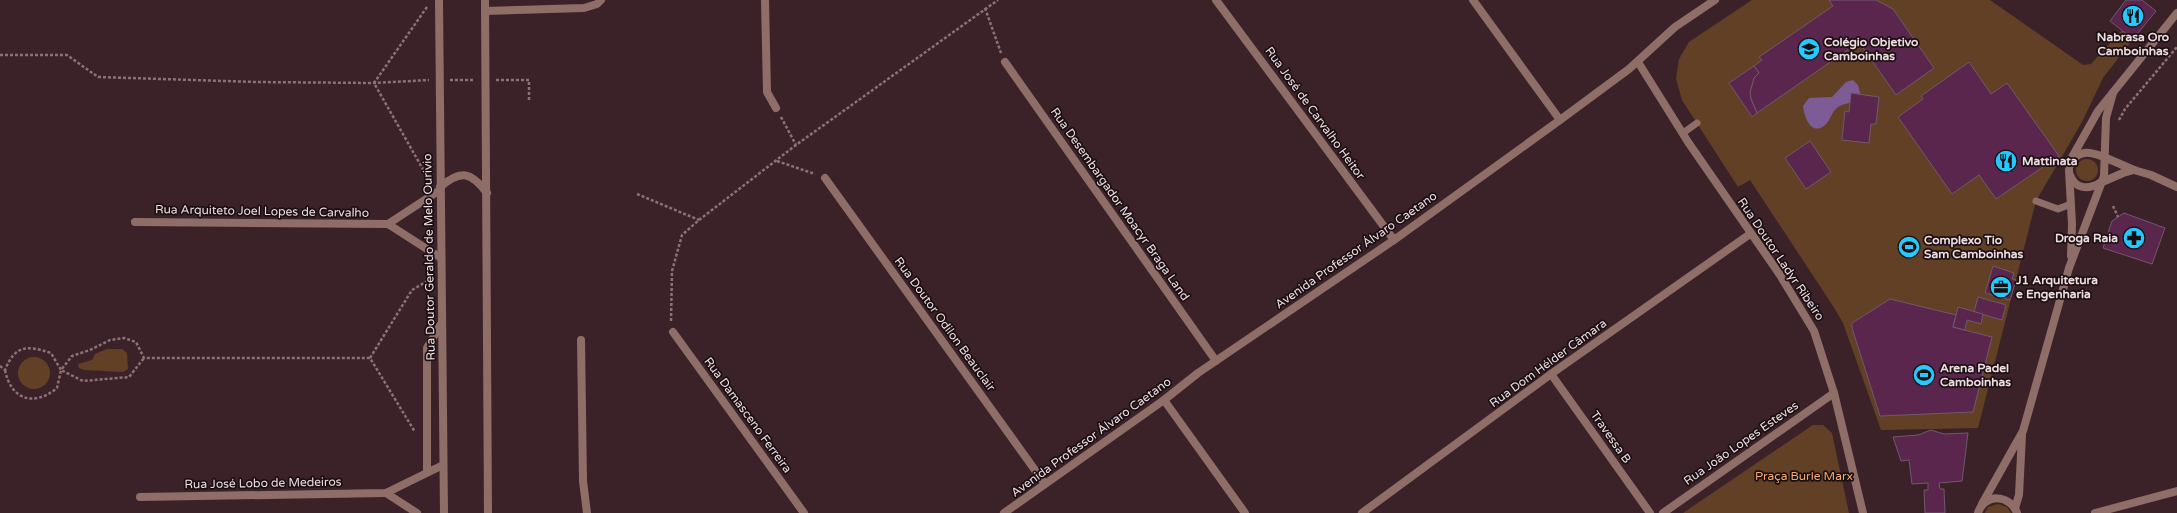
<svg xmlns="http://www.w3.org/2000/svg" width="2177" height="513" viewBox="0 0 2177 513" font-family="'Varela Round',sans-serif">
<rect width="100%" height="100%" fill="#3b2228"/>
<g fill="#614025">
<polygon points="1752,0 1990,0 2083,65 2091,64 2122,30 2133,39 2103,78 2082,122 2036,201 1978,428 1881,430 1843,323 1833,306 1750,180 1738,187 1682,100 1676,79 1679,59 1689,42"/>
<circle cx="2087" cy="170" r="11"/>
<polygon points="107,349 122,349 127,353 128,369 123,372 84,370 79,368 78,364 92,360 95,354"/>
<circle cx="34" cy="373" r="16"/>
<polygon points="1813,425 1823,425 1832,433 1849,513 1683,513"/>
<polygon points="1998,504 2007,507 2011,513 1985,513 1988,507"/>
</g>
<path fill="#7d5c96" d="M1853,80l5,5 2,8 -5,8c-5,2 -12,3 -17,6 -7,5 -7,13 -13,18 -14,12 -21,-9 -22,-19l6,-8 23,-1 14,-15z"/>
<g fill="#5a264e" stroke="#71596a">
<polygon points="1829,0 1876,0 1893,9 1934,68 1896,95 1859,42 1757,113 1751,99 1750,92 1754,78 1759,73 1754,66 1762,60 1759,57 1833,6"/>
<polygon points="2126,0 2142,0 2156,11 2133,39 2110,21"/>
<polygon points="1969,62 1991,94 2007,83 2059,156 1996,199 1979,175 1952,194 1898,117 1923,99 1921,96"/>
<polygon points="1754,66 1759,73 1754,78 1750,92 1751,99 1757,113 1752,117 1729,83"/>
<polygon points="1851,93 1879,97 1876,124 1871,124 1869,143 1842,140 1845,111 1849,112"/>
<polygon points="1810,141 1831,172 1806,189 1785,158"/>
<polygon points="2124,213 2165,228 2152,264 2103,248 2112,221"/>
<polygon points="1993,266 2014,273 2012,279 2016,280 2010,300 1985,293"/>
<polygon points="1978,297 2006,305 2002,320 1974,312"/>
<polygon points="1890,299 1956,315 1953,327 1992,337 1973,412 1880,416 1852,328 1852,323"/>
<polygon points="1958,307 1983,314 1981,324 1967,320 1965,330 1953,327"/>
<polygon points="1931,430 1944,434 1968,433 1962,481 1939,483 1940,489 1944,489 1945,513 1925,513 1924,490 1928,490 1928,483 1912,484 1909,460 1901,461 1893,437 1918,435"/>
</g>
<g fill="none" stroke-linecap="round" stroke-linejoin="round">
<g stroke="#897378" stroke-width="2.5" stroke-dasharray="3 2" stroke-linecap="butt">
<polyline points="427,7 374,83 429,180"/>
<polyline points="985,8 1001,53"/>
<polyline points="0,55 67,55 98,77 256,82 374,83 429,80"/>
<polyline points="450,80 475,80"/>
<polyline points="496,80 529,80 529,101"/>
<polyline points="781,117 796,145"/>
<polyline points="2119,120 2125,109 2177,47"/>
<polyline points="777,161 815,174"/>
<polyline points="637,194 699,220"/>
<polyline points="2113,206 2118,217"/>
<polyline points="671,321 672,271 682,235 699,220 796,145 998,0"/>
<polyline points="370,358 412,290 431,279"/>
<path d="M0,366l5,4c10,-25 22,-25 46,-17l10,17 11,-14 18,-6 20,-10 14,-2 12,4 8,16h226l45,74"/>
<path d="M5,370c6,30 29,37 52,18l4,-18 22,11 46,-4 15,-19"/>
</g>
<g stroke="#8f6e68" stroke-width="7">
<polyline points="1683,133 1697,123"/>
<polyline points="2036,201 2058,209 2071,204"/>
</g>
<g stroke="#8f6e68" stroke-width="8">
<polyline points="765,0 767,92 776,108"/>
<polyline points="1216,0 1394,240"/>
<polyline points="1473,0 1560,120"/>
<polyline points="485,11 584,8 597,4 601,0"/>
<polyline points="1005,62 1216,361"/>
<polyline points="1638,62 1688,142 1780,275 1814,331 1834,393 1863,513"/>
<polyline points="2104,157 2134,170 2151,175 2177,187"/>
<polyline points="825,178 1045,484"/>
<polyline points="2100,183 2123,173 2134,170"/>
<polyline points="135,222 388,224 441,258"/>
<polyline points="388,224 440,190"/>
<polyline points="673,332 804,513"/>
<polyline points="581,340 583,481 587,513"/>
<polyline points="1551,374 1650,513"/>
<polyline points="1164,400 1245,513"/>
<polyline points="427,472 427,348 441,324"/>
<polyline points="386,493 417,513"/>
<polyline points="140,497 386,493 443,465"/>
<polyline points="1362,513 1551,374 1750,234"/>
<polyline points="1663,513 1834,393"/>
<polyline points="2095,513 2177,491"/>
</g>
<g stroke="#8f6e68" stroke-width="8">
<polyline points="439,0 444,513"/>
<polyline points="485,0 488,513"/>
<path d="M2072,160c11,-11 20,-7 32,-3"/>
<polyline points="2070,165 2071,159 2098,111 2177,13"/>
<polyline points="2069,170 2072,224 2071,256"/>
<path d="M2070,175c5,14 18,15 30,8"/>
<path d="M440,187c21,-18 31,-15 47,6"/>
<polyline points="1982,504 2023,431 2069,268 2104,176 2106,118 2113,93"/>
<polyline points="2015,508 2019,495 2022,435"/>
<polyline points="1004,513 1164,400 1198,373 1394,240 1560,120 1629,69 1675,27 1715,0"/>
<path d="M1978,513c6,-20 32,-19 39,0"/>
</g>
</g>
<defs>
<g id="restaurant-disc" transform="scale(1.15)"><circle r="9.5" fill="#25c9fe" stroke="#1a0f12"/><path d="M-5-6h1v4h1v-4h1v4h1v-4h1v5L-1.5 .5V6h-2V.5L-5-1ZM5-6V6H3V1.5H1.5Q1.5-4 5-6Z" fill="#111"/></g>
<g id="school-disc" transform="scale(1.15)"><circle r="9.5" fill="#25c9fe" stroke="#1a0f12"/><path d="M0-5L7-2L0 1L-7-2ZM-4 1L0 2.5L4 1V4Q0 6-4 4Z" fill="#111"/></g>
<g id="pharmacy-disc" transform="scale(1.15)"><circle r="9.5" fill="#25c9fe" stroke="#1a0f12"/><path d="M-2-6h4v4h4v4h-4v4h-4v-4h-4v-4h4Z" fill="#111"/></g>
<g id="stadium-disc" transform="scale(1.15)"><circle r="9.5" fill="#25c9fe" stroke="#1a0f12"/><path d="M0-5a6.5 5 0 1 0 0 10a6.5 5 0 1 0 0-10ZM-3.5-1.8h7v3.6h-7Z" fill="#111"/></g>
<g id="office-disc" transform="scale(1.15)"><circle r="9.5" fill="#25c9fe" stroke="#1a0f12"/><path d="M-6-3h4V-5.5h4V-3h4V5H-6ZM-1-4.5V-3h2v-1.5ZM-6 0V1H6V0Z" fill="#111"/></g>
</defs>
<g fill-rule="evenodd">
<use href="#restaurant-disc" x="2133" y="16"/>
<use href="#school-disc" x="1809" y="49"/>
<use href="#restaurant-disc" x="2006" y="161"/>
<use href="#pharmacy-disc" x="2134" y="238"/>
<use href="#stadium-disc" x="1909" y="247"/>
<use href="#office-disc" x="2001" y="287"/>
<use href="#stadium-disc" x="1924" y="375"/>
</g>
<g text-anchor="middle" stroke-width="3.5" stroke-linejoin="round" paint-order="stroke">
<g font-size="12" font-weight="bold" fill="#eedce0" stroke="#1a0f12" text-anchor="start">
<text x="2133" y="41" text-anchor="middle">Nabrasa Oro<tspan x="2133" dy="14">Camboinhas</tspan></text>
<text x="1824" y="46">Colégio Objetivo<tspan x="1824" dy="14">Camboinhas</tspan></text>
<text x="2022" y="165">Mattinata</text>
<text x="2118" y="242" text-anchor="end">Droga Raia</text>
<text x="1924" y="244">Complexo Tio<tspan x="1924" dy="14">Sam Camboinhas</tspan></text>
<text x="2016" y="284">J1 Arquitetura<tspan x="2016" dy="14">e Engenharia</tspan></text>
<text x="1940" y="372">Arena Padel<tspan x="1940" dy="14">Camboinhas</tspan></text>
</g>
<g font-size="12" fill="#eedce0" stroke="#1a0f12">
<text transform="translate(1315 113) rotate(54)" y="4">Rua José de Carvalho Heitor</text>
<text transform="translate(1120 204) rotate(55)" y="4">Rua Desembargador Moacyr Braga Land</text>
<text transform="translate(262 211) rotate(1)" y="4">Rua Arquiteto Joel Lopes de Carvalho</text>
<text transform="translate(1356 250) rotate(-35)" y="4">Avenida Professor Álvaro Caetano</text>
<text transform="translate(429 257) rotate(-91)" y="4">Rua Doutor Geraldo de Melo Ourivio</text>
<text transform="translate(1781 259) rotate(56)" y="4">Rua Doutor Ladyr Ribeiro</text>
<text transform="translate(945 324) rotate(54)" y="4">Rua Doutor Odilon Beauclair</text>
<text transform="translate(1548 363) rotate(-36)" y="4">Rua Dom Hélder Câmara</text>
<text transform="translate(748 415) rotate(54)" y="4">Rua Damasceno Ferreira</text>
<text transform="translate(1091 437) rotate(-36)" y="4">Avenida Professor Álvaro Caetano</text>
<text transform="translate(1611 437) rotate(55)" y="4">Travessa B</text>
<text transform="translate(1741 443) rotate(-35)" y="4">Rua João Lopes Esteves</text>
<text transform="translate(263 483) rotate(-1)" y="4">Rua José Lobo de Medeiros</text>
</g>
<g font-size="12" fill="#f9aa68" stroke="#1a0f12">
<text x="1804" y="480">Praça Burle Marx</text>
</g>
</g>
</svg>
